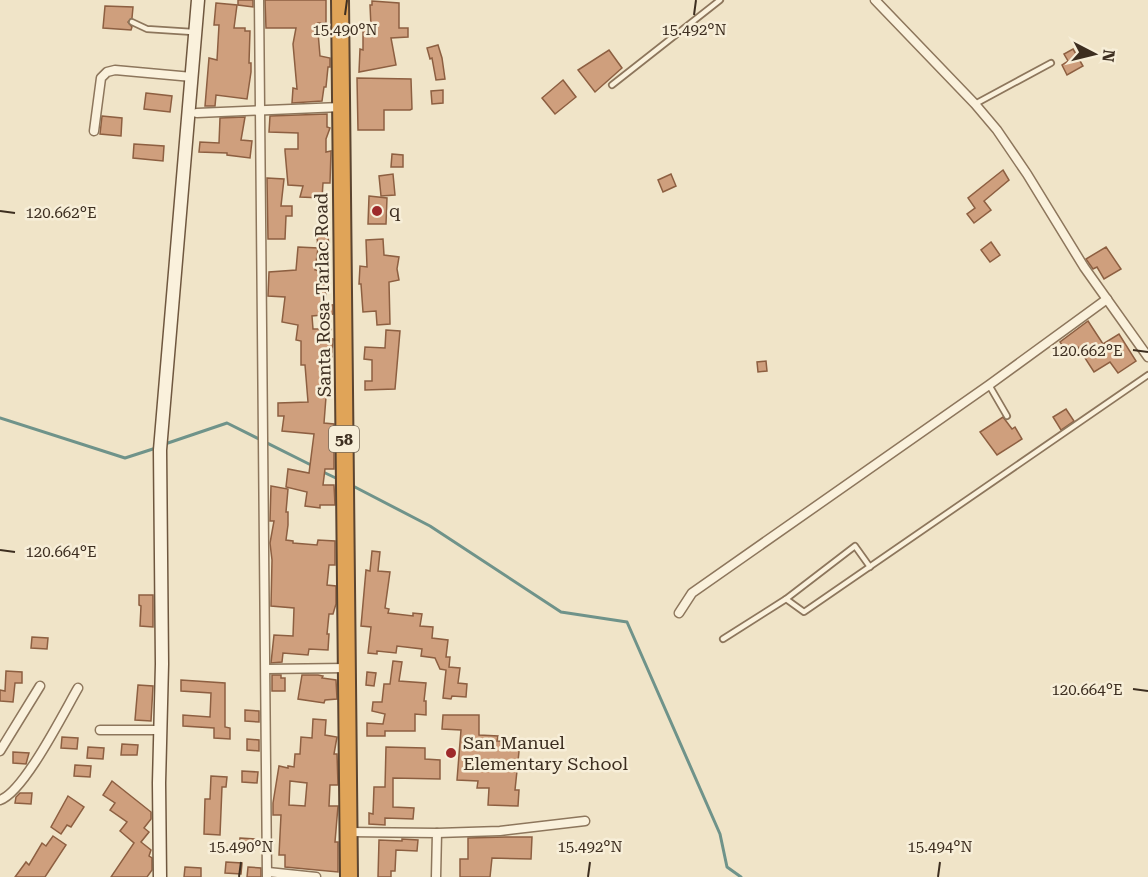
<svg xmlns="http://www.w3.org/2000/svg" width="1148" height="877" viewBox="0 0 1148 877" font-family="'Roboto Serif',serif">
<rect width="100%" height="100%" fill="#f0e4c8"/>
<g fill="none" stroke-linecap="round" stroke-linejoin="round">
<g stroke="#6f938a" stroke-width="3">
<polyline points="0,418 125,458 156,448"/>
<polyline points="165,444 227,423 313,466"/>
<polyline points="321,471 340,480"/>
<polyline points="351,485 430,526 561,612 627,622 720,834 727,867 741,877"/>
</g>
</g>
<g fill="#cf9f7d" stroke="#8d5f41" stroke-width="1.5" fill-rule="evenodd">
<polygon points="238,0 253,0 253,7 238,5"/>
<polygon points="265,0 326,0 326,23 318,23 318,32 320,56 330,58 330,67 328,67 326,87 324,87 322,101 292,103 293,88 297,89 293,44 296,28 266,28"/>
<polygon points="372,1 399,3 399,28 408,28 408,37 391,38 396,65 359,72 360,49 363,50 363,27 371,27 370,5 372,5"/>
<polygon points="216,3 237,5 234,28 245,28 245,31 250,31 249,63 251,63 251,72 247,99 216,95 215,106 205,106 209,58 217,60 219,25 214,25"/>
<polygon points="105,6 133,7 132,18 128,22 132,27 131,30 103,28"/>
<polygon points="438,45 442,58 445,79 436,80 432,58 430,59 427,48"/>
<polygon points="1073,49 1083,66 1067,75 1062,65 1068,61 1064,54"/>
<polygon points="609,50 622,68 595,92 578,70"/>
<polygon points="357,78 411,79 412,109 410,110 384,110 384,130 358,130"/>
<polygon points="563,80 576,97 555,114 542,98"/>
<polygon points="443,90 443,103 432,104 431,91"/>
<polygon points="146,93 172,96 170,112 144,109"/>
<polygon points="327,114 327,127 330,128 326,139 326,152 331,151 330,183 323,183 322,198 300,197 303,186 288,185 285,151 285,149 298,149 298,133 269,132 270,116"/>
<polygon points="102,116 122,118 121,136 100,134"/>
<polygon points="245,117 241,140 252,141 250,158 227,155 227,153 199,152 200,142 219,143 220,118"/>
<polygon points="134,144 164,146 163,161 133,158"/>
<polygon points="392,154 403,155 403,167 391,167"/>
<polygon points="1003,170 1009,180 984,201 991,210 974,223 967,214 975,208 968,198"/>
<polygon points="393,174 395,195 381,196 379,176"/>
<polygon points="671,174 676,186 663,192 658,180"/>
<polygon points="267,178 284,179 281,206 292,206 292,216 286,216 285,239 268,239"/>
<polygon points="369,196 387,198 386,224 368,224"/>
<polygon points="328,235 329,249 318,250 317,236"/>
<polygon points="383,239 384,255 399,257 397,269 399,280 389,282 390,324 377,325 376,311 363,312 361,284 359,284 360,266 367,267 366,240"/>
<polygon points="991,242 1000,255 990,262 981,250"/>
<polygon points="298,247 318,248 315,270 326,272 323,291 326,292 325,304 333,305 333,314 312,316 313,329 331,329 330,338 333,339 331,366 327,366 330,397 326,397 324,423 334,424 334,469 325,469 323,485 334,485 335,505 320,505 320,508 305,506 307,492 286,487 288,469 309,473 314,434 282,431 284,416 278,416 278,403 308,402 305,365 301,365 301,341 296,340 298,325 282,322 285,297 268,296 269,272 296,270"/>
<polygon points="1106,247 1121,269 1104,279 1097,267 1093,269 1086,259"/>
<polygon points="1088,321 1103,344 1119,334 1136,361 1118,373 1110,362 1094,372 1078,347 1068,354 1060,342"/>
<polygon points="386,330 400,331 395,389 365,390 365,381 372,381 372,360 364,359 365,347 385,348"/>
<polygon points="766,361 767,371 758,372 757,362"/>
<polygon points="1066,409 1074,421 1061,430 1053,417"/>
<polygon points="1003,417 1012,429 1015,427 1022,439 997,455 980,432"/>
<polygon points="271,486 288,489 286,512 288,512 288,525 286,540 293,541 293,543 317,545 318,540 335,541 335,565 329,565 327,585 336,586 336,604 333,614 329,614 327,634 329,634 328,650 309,649 308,655 283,653 282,662 271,663 274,635 293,636 294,608 271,606 272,560 270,543 274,521 270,521"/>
<polygon points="372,551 380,552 378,571 390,572 385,608 389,609 388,613 413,616 413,613 422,614 420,626 433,627 432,638 448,640 446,657 450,657 449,667 460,668 458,683 467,684 466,697 452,696 451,699 443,698 446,670 440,669 435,658 421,656 422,649 397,646 396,653 377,651 377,654 368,653 371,627 361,626 366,570 370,571"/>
<polygon points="139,595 153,595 153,627 140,626 141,606 139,605"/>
<polygon points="32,637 48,638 47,649 31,648"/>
<polygon points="393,661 402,662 399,681 426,683 424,701 426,701 426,715 415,714 415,731 385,731 385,736 367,736 367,723 383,724 385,714 372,711 373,702 382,702 384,684 390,684"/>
<polygon points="6,671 22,672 22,683 15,683 13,702 0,701 0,690 5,691"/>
<polygon points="367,672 376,673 374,686 366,685"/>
<polygon points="272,675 281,675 281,678 285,678 285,691 272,691"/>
<polygon points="302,675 318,675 323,676 322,678 336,680 337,699 325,700 324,703 298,699"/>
<polygon points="181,680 225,683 225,727 230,728 230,739 214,738 214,728 183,726 183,715 210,717 211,693 181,691"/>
<polygon points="138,685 153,686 151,721 135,720"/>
<polygon points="245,710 259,711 259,722 245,721"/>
<polygon points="443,715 479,715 479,735 498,736 497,741 520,742 515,790 519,790 518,806 488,805 489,788 477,788 478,781 457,780 461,730 442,729"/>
<path d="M313,719l13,1 -1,15 12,2 -3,17h3l1,31h-8l-1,21h9l-3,36h3v30l-53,-5v-12h-6l2,-40h-8v-12l6,-37 9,2v-2l6,1 1,-13h5l1,-17 11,1zM290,781l17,2 -2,23 -16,-1z"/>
<polygon points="62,737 78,738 77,749 61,748"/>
<polygon points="247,739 259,740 259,751 247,750"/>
<polygon points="122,744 138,745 137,755 121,755"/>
<polygon points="88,747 104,748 103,759 87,758"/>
<polygon points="386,747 425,748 425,759 440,760 440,779 393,778 393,807 414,808 413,819 385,818 385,825 369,824 369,813 373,814 374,787 385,787"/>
<polygon points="13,752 29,753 26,764 13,763"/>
<polygon points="75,765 91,766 90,777 74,776"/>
<polygon points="242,771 258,772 257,783 242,782"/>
<polygon points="211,776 227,777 226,787 222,787 220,835 204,834 205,799 210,799"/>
<polygon points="112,781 151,812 151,819 144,828 149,832 141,842 151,850 149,856 152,858 152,870 147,877 111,877 134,843 120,831 127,822 110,810 115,803 103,795"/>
<polygon points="20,793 32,793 31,804 15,803 16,797"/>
<polygon points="68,796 84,807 71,827 67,825 61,834 51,827"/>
<polygon points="53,836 66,845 45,877 15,877 26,862 29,865 42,843 46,846"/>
<polygon points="506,837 532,837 531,859 492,858 490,877 460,877 460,859 468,859 468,838"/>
<polygon points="240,838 256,839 255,850 239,849"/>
<polygon points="402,839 418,840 417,851 396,850 395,871 391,871 391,877 378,877 379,840 402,841"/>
<polygon points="226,862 242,863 241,874 225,873"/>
<polygon points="185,867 201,868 201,877 184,877"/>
<polygon points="248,867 261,868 261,877 247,877"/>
</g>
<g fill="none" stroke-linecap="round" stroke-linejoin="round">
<g stroke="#8d765c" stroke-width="8">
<g id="lane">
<polyline points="132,22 147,29 193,32"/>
<polyline points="612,85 720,0"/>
<polyline points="975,104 1051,63"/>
<polyline points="989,385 1007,416"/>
<polyline points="786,599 855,546 870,567"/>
<polyline points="723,639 786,599 804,612 1148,375"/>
</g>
</g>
<g stroke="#8d765c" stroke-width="11">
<g id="street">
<polyline points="259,0 267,877"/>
<polyline points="875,0 975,104 997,130 1027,174 1084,267 1148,357"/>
<polyline points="197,113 341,107"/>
<polyline points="94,131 101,78 107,72 115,70 192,77"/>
<polyline points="679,613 692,593 989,385 1107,299"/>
<polyline points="266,669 347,668"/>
<polyline points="100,730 161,730"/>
<polyline points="0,751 40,686"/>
<path d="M0,800c24,-8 64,-88 78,-112"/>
<polyline points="349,832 437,833 436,877"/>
<polyline points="437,833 500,831 585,821"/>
<polyline points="268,872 316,877"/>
</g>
</g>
<g stroke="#6f573f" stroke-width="15">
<polyline id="secondary" points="160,877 159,783 162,664 160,450 198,0"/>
</g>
<g stroke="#5b4430" stroke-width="20">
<polyline id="highway" points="340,0 349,877"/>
</g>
<use href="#lane" stroke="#faf1dc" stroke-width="4.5"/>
<use href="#street" stroke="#faf1dc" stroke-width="8"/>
<use href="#secondary" stroke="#faf1dc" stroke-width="12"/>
<use href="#highway" stroke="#e0a458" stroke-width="16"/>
</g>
<path fill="none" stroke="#3d2e20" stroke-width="2" d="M345,15l2,-15M694,15l2,-15M0,211l15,2M1133,350l15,2M0,550l15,2M1133,689l15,2M239,877l2,-15M588,877l2,-15M938,877l2,-15"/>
<g fill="#9e2a2b" stroke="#f7eed8" stroke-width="2">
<circle cx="377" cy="211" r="6"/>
<circle cx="451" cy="753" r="6"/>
</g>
<g text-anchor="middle" stroke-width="5" stroke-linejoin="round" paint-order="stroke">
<rect fill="#f7eed8" stroke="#756857" stroke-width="1.5" x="329" y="426" width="30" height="26" rx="4.5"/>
<g font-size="16" font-weight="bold" fill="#3d2e20">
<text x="344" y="445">58</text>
</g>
<g font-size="18" fill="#3d2e20" stroke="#f7eed8" text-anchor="start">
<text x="389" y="217">q</text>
<text x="463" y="749">San Manuel<tspan x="463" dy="21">Elementary School</tspan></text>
</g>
<g font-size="18" fill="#3d2e20" stroke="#f7eed8">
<text transform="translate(323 295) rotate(-91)" y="6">Santa Rosa-Tarlac Road</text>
</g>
</g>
<g font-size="15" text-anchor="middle" fill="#3d2e20" stroke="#f7eed8" stroke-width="5" stroke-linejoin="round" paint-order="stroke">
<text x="345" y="35">15.490°N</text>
<text x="694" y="35">15.492°N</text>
<text x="61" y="218">120.662°E</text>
<text x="1087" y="356">120.662°E</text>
<text x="61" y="557">120.664°E</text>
<text x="1087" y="695">120.664°E</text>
<text x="241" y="852">15.490°N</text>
<text x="590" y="852">15.492°N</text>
<text x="940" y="852">15.494°N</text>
</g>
<g transform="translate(1094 54) rotate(97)" stroke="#f7eed8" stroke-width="4.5" paint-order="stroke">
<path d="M0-4.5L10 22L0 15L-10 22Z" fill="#3d2e20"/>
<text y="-9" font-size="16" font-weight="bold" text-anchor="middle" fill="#3d2e20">N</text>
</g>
</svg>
